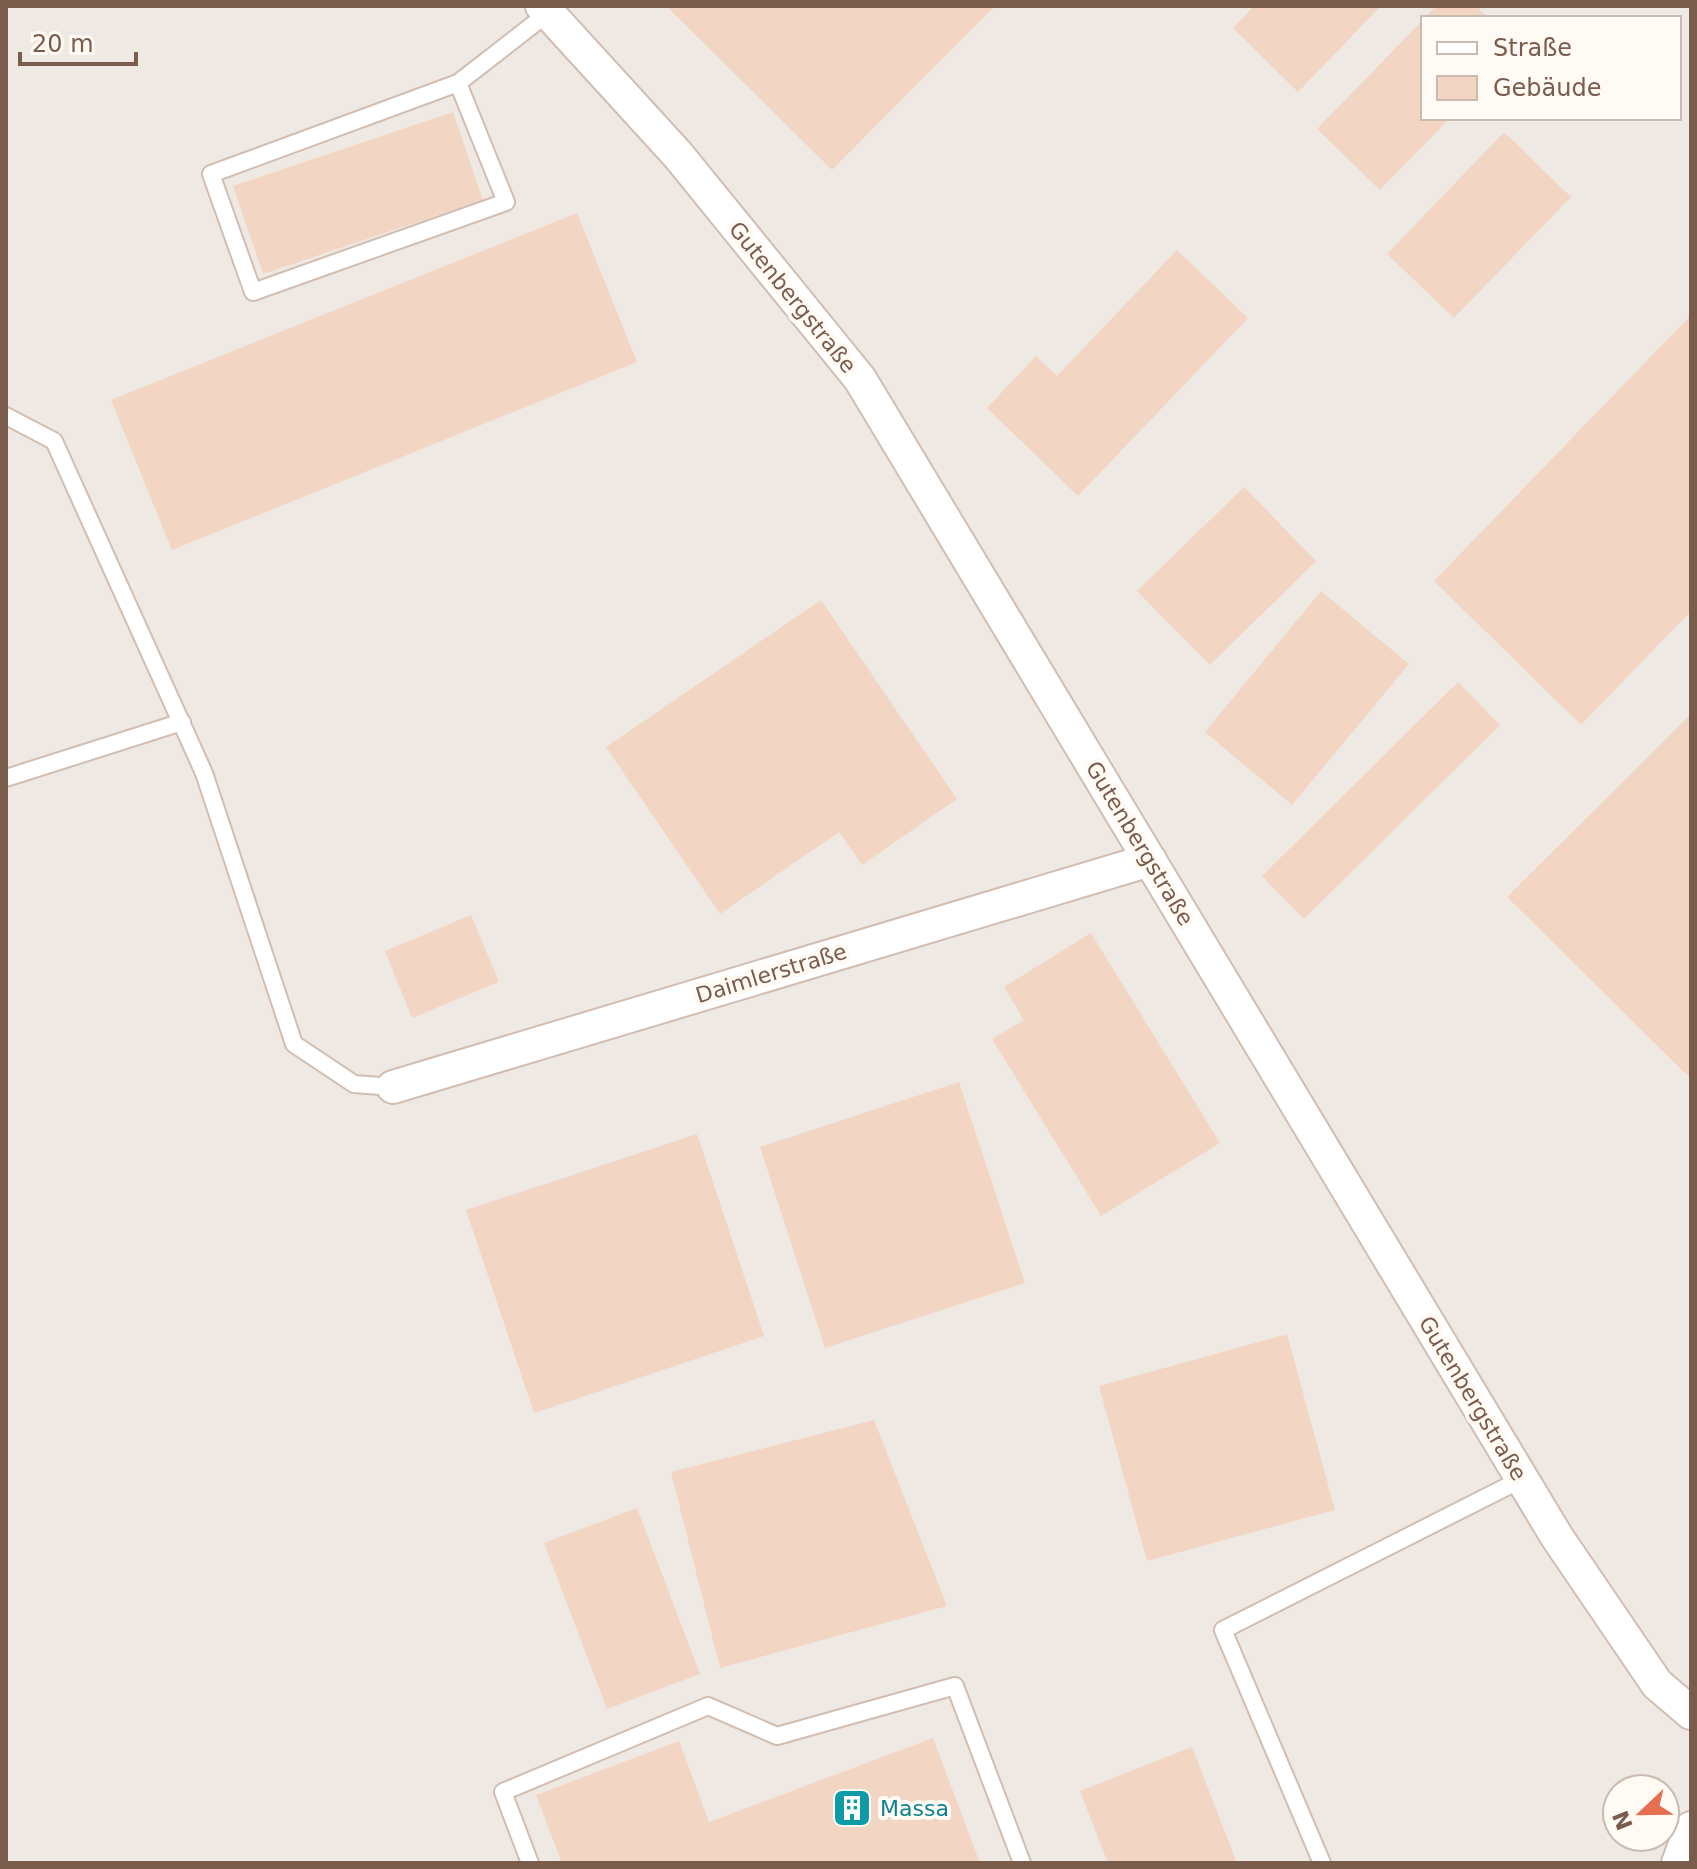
<svg xmlns="http://www.w3.org/2000/svg" width="1697" height="1869" viewBox="0 0 1697 1869" font-family="'DejaVu Sans',sans-serif">
<rect width="100%" height="100%" fill="#fdf6ec"/>
<path fill="#efe9e4" fill-rule="evenodd" d="M6,6h1685v1857h-1685zM1423,18h256v100h-256zM1617,1789h48v48h-48z"/>
<g fill="#f3d5c3">
<polygon points="666,6 995,6 832,170"/>
<polygon points="1254,6 1378,6 1379,8 1298,92 1233,28"/>
<polygon points="1436,6 1476,6 1489,18 1425,18"/>
<polygon points="1423,20 1423,118 1450,118 1380,190 1317,129"/>
<polygon points="453,112 483,200 263,274 233,186"/>
<polygon points="1504,132 1571,197 1454,318 1387,254"/>
<polygon points="577,213 637,362 172,550 111,400"/>
<polygon points="1177,250 1248,318 1078,496 987,408 1036,356 1057,376"/>
<polygon points="1691,315 1691,611 1581,725 1434,581"/>
<polygon points="1244,487 1316,561 1210,665 1137,591"/>
<polygon points="1321,591 1409,664 1292,805 1205,732"/>
<polygon points="821,600 957,799 862,865 839,832 720,914 606,747"/>
<polygon points="1458,682 1500,725 1304,919 1262,876"/>
<polygon points="1691,714 1691,1079 1507,897"/>
<polygon points="471,915 499,982 412,1018 385,951"/>
<polygon points="1091,933 1220,1143 1101,1216 992,1039 1024,1020 1004,987"/>
<polygon points="959,1082 1025,1283 825,1348 760,1147"/>
<polygon points="697,1134 764,1336 534,1413 466,1210"/>
<polygon points="1287,1334 1335,1510 1147,1561 1099,1386"/>
<polygon points="874,1420 947,1606 720,1668 671,1472"/>
<polygon points="637,1508 700,1674 607,1709 544,1543"/>
<polygon points="933,1738 980,1863 562,1863 536,1795 679,1741 709,1822"/>
<polygon points="1192,1747 1237,1863 1108,1863 1080,1791"/>
</g>
<g fill="none" stroke-linecap="round" stroke-linejoin="round">
<g stroke="#d1beb0" stroke-width="20">
<g id="lane">
<polyline points="458,83 506,202 253,292 211,174 458,83 548,13"/>
<polyline points="6,416 54,441 204,773 294,1044 354,1084 393,1087"/>
<polyline points="6,778 182,722"/>
<polyline points="530,1863 503,1792 708,1706 777,1736 955,1686 1022,1863"/>
<polyline points="1322,1863 1223,1630 1522,1479"/>
</g>
</g>
<g stroke="#d1beb0" stroke-width="36">
<g id="street">
<polyline points="542,6 678,155 860,379 1557,1537 1657,1684 1691,1713"/>
<polyline points="393,1087 1150,860"/>
<polyline points="1678,1863 1691,1828"/>
</g>
</g>
<use href="#lane" stroke="#fff" stroke-width="16"/>
<use href="#street" stroke="#fff" stroke-width="32"/>
</g>
<defs>
<g id="building-square" transform="scale(2)"><rect x="-9" y="-9" width="18" height="18" rx="4" fill="#0f9aa8" stroke="#fffaf3"/><path d="M-4-6H4V6H1V3H-1V6H-4ZM-2.5-4.3h1.7v1.8h-1.7ZM.8-4.3h1.7v1.8H.8ZM-2.5-1h1.7V.8h-1.7ZM.8-1h1.7V.8H.8Z" fill="#fff"/></g>
</defs>
<g fill-rule="evenodd">
<use href="#building-square" x="852" y="1808"/>
</g>
<g text-anchor="middle" stroke-width="8" stroke-linejoin="round" paint-order="stroke">
<g font-size="22" fill="#7a5c4d" stroke="#fffaf3">
<text transform="translate(793 297) rotate(51)" y="8">Gutenbergstraße</text>
<text transform="translate(1140 843) rotate(59)" y="8">Gutenbergstraße</text>
<text transform="translate(771 973) rotate(-17)" y="8">Daimlerstraße</text>
<text transform="translate(1473 1398) rotate(59)" y="8">Gutenbergstraße</text>
</g>
<g font-size="22" fill="#0d838f" stroke="#fffaf3" text-anchor="start">
<text x="880" y="1816">Massa</text>
</g>
</g>
<rect width="1697" height="1869" fill="none" stroke="#7a5c4d" stroke-width="16"/>
<rect x="1421" y="16" width="260" height="104" fill="#fffaf3" stroke="#cabbb1" stroke-width="2"/>
<rect x="1437" y="42" width="40" height="12" fill="#ffffff" stroke="#cabbb1" stroke-width="2"/>
<text x="1493" y="56" font-size="24" fill="#7a5c4d">Straße</text>
<rect x="1437" y="76" width="40" height="24" fill="#f3d5c3" stroke="#cabbb1" stroke-width="2"/>
<text x="1493" y="96" font-size="24" fill="#7a5c4d">Gebäude</text>
<g transform="translate(1641 1813) rotate(248)"><circle r="38" fill="#fffaf3" stroke="#cabbb1" stroke-width="2"/>
<path d="M0-6L14 30L0 20L-14 30Z" fill="#e76f51"/>
<text y="-12" font-size="22" font-weight="bold" text-anchor="middle" fill="#7a5c4d">N</text>
</g>
<path d="M20 52v12h116v-12" fill="none" stroke="#7a5c4d" stroke-width="4"/>
<text x="32" y="52" font-size="24" fill="#7a5c4d" stroke="#fffaf3" stroke-width="6" paint-order="stroke">20 m</text>
</svg>
